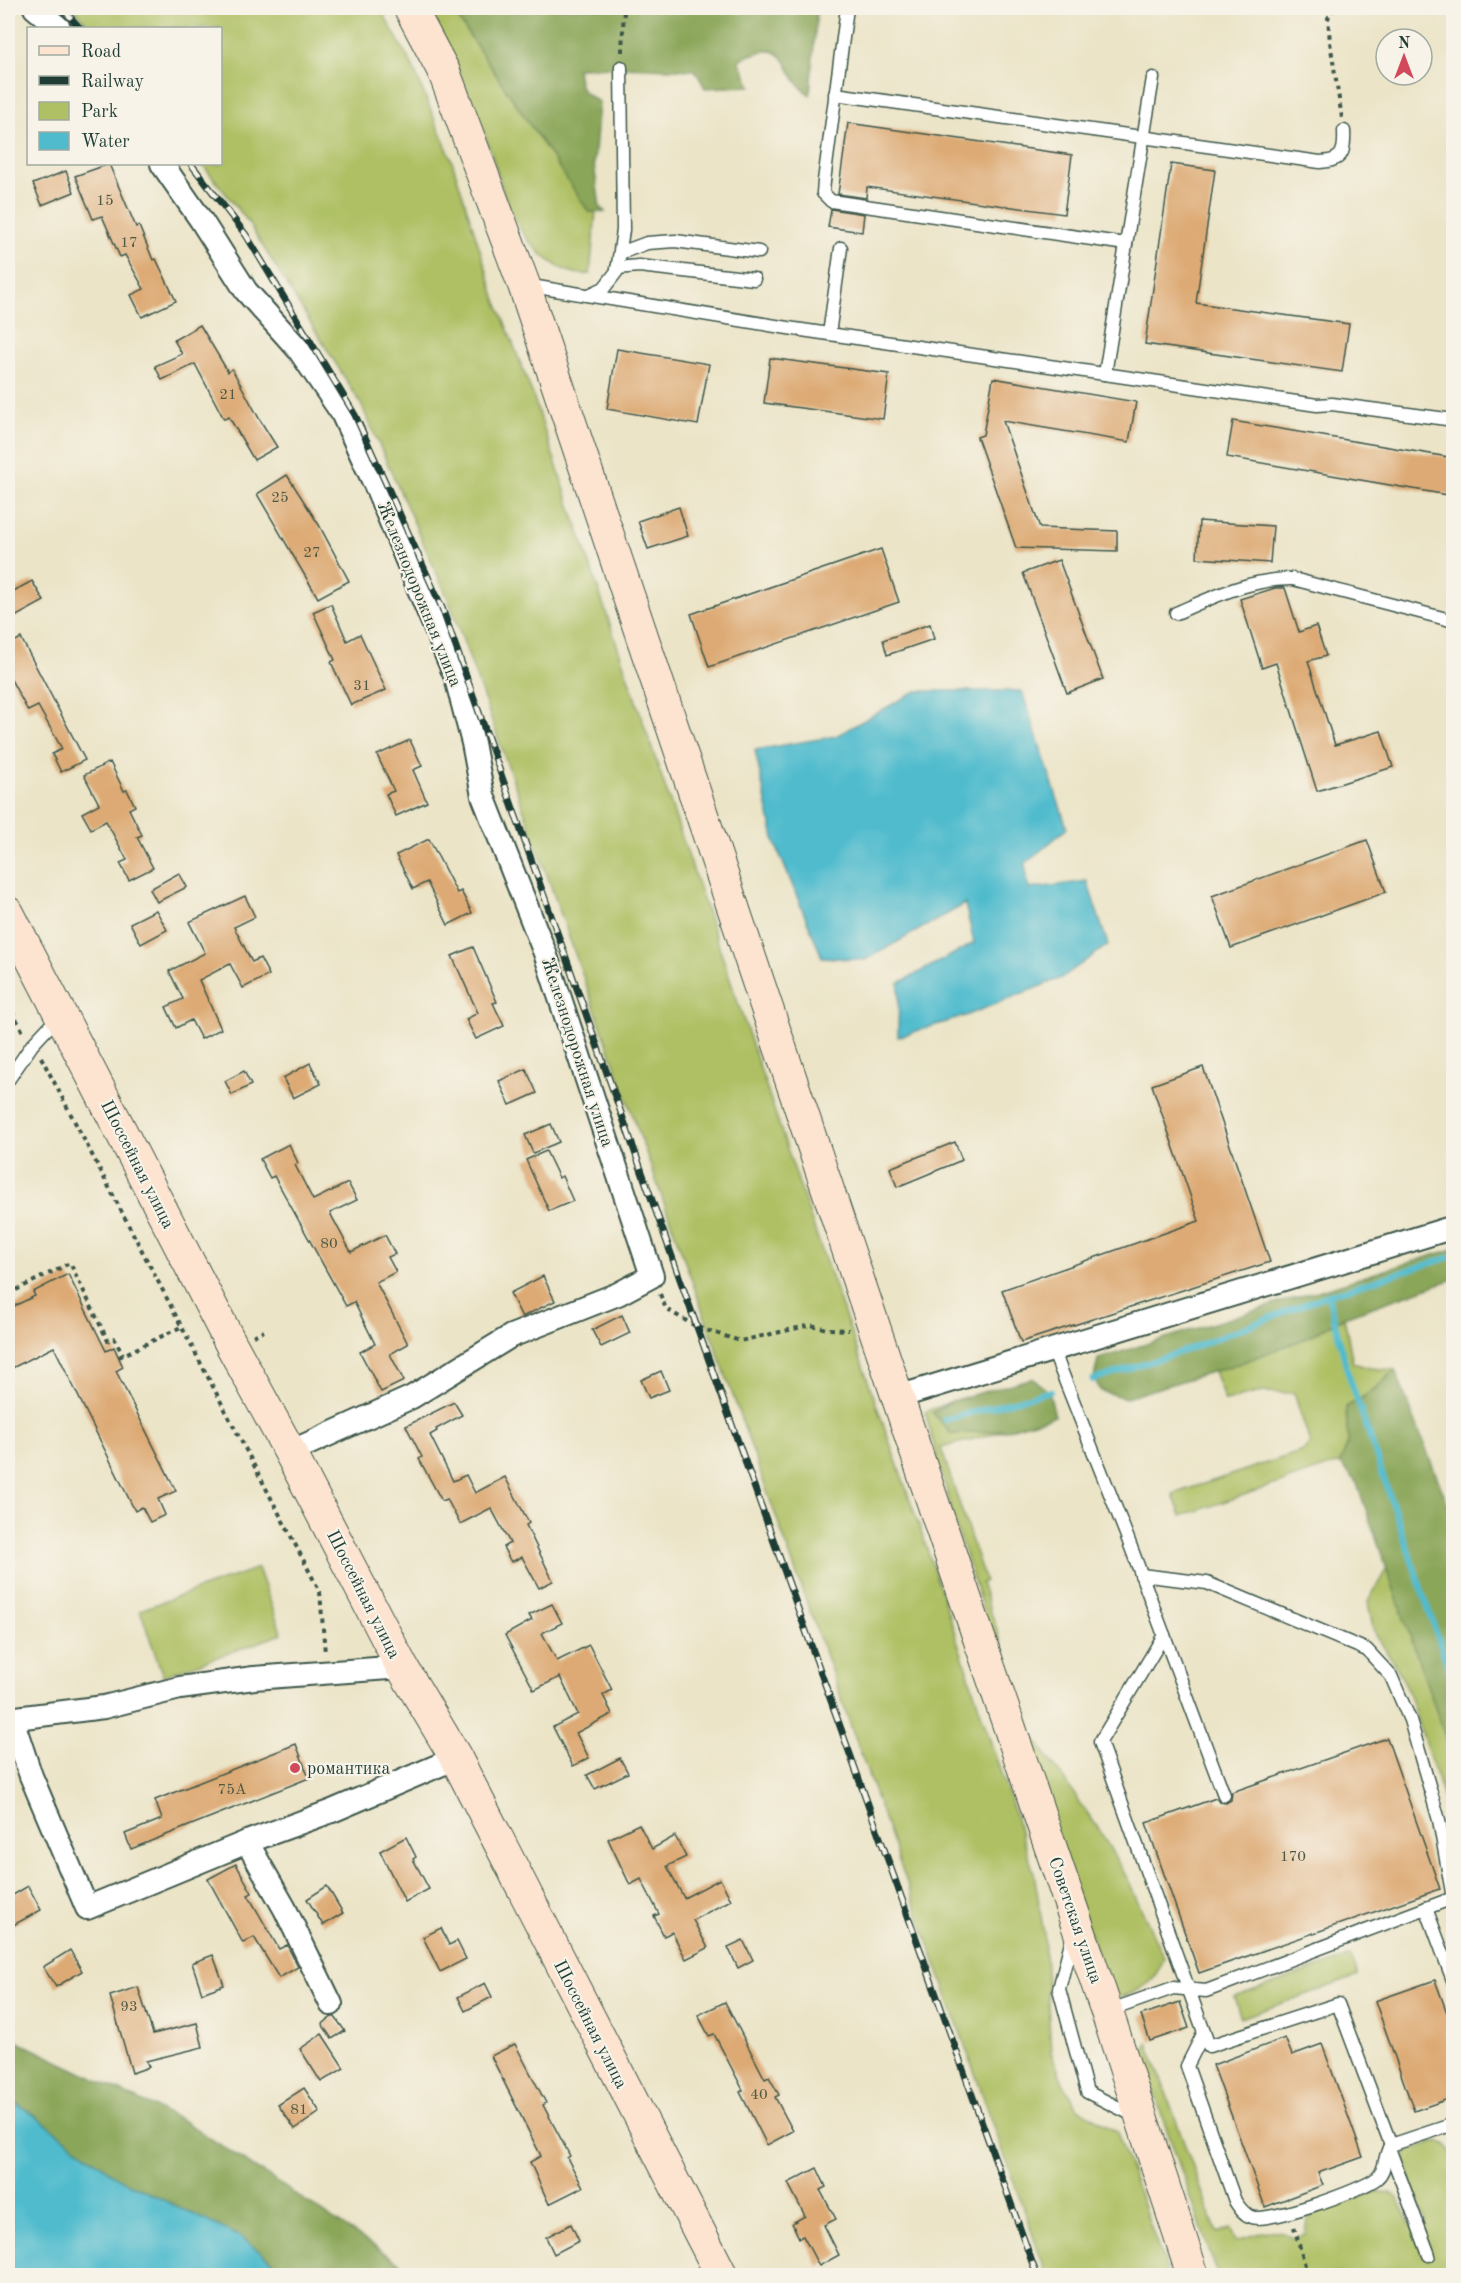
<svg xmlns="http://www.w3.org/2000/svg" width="1461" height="2283" viewBox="0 0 1461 2283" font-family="'Old Standard TT',serif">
<rect width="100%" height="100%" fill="#f7f3e8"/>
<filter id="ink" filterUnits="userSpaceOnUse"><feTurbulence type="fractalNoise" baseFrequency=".0167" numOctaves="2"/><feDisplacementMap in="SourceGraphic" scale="12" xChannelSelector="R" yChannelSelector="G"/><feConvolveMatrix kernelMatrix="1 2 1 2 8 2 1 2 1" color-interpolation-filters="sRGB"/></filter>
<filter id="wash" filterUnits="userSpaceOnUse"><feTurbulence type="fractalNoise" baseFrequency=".008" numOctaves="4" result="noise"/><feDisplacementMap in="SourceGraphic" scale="24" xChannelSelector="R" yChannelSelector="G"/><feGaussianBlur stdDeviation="1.35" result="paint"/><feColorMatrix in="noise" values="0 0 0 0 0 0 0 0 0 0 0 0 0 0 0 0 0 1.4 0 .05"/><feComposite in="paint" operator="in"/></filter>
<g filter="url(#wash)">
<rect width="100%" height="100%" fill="#ebe4c7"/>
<g fill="#aec063" stroke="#667e4c" stroke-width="1.5">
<polygon points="73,8 380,8 411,63 451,158 495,297 532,393 815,1231 920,1528 1034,1873 1044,1934 1051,2052 1064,2085 1078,2108 1117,2132 1168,2275 1047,2275 449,601 361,404 246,219 202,164 220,164 220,28 91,28"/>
<path d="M428,8h23l138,204h7l-6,62c-35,3 -66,-33 -79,-62 -10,-24 -16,-50 -25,-74 -17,-44 -35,-89 -58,-130z"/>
<path d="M1344,1317l9,46 17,5 25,2c-15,16 -29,27 -49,37l2,36 -8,20 -159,53 -8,-22 130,-43 7,-8 -16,-50 -34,-1 -35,9 -11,-30 90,-32z"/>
<path d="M952,1401l-19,12 18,21 55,-4 -65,18 44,133 -4,2 52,153 65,92 28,48 38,82c-8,22 -22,34 -45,39l-13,-15 -149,-452 -32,-118z"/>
<polygon points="258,1568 282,1634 163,1676 140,1610"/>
<polygon points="1387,1568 1453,1759 1453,1827 1405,1683 1373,1629 1368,1602"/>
<polygon points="1351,1956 1358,1976 1241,2018 1234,1997"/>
<path d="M1148,2043l69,190 14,-4 5,12c21,-6 37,-18 56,-3l13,-4 2,-14 8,-7 59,-21c26,-3 28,14 37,34l15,-4 -22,-60 3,-10c18,-6 37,-21 46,2v121h-235l-77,-219z"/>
</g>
<g fill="#8aa659" stroke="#547246" stroke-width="1.5">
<path d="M451,8h366l-7,87c-32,-22 -15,-62 -71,-35l12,26 -46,2 -10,-18 -74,-3 -44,1c2,20 3,24 22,34l-5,62 6,43 5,5h-16z"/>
<polygon points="1453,1249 1453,1279 1344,1317 1304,1339 1241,1363 1126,1398 1101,1391 1094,1378 1098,1359"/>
<path d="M1395,1370l58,148v241l-97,-278 -16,-18 8,-20 -2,-36c20,-10 34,-21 49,-37z"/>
<polygon points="1032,1378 1049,1392 1055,1416 1006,1430 951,1434 933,1413 952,1401"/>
<polygon points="8,2037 187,2123 418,2275 265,2275 8,2121"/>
</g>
<g fill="#50bbcd" stroke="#387c80" stroke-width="1.5">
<polygon points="916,691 1022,691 1067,828 1025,864 1029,889 1087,881 1108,945 1061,978 965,1016 898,1037 899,983 974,943 965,904 865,960 822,957 775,843 755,750 836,736"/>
<polygon points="8,2099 27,2110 120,2179 241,2237 289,2275 8,2275"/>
</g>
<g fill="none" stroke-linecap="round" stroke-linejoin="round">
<g stroke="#50bbcd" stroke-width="6">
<polyline points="1328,1295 1347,1370 1454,1685"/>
<polyline points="1093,1380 1184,1351 1328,1295 1454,1256"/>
<polyline points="944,1420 1051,1391"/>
</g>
</g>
<g id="blocks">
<g fill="#ddaa74">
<polygon points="848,123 1072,155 1064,214 867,187 866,198 838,194"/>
<polygon points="109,164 136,227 139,226 153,260 156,259 176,301 142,317 131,295 144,289 125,255 120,257 102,216 93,219 75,176"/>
<polygon points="1171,164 1215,170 1196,303 1349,324 1342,372 1145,344"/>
<polygon points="66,171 74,192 42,205 33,184"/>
<polygon points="831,209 864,214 862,232 828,227"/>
<polygon points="200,325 228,372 232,369 260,420 277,447 254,460 229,417 224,419 195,364 162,380 155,366 182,354 174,340"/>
<polygon points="617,349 709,364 698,425 607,409"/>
<polygon points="770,358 889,374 883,419 764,403"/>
<polygon points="993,378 1136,402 1129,442 1003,421 1040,528 1117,531 1117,551 1016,548 977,437 983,435"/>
<polygon points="1233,421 1454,458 1454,496 1227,457"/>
<polygon points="287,475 319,525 349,581 318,598 257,494"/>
<polygon points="679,507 688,536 648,549 638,521"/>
<polygon points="1199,521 1273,526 1270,563 1197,558"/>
<polygon points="881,549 899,602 709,667 691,614"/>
<polygon points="1059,560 1103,679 1067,693 1023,573"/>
<polygon points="32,581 44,601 13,618 8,608 8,594"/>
<polygon points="1275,588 1285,588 1299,632 1316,626 1326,656 1308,661 1335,745 1381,731 1393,767 1317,791 1276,663 1262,668 1240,599"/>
<polygon points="331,604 347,641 360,634 386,690 351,705 331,662 335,660 313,612"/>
<polygon points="930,624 934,639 887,655 883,640"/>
<polygon points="21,638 85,760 61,772 52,754 62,749 38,706 28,711 8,674 8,645"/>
<polygon points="410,740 422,766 413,770 427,802 396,816 386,794 394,791 377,755"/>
<polygon points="110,762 124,791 127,790 135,806 129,809 142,835 137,837 153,868 129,880 120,863 127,860 106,821 91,829 82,813 99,804 84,775"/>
<polygon points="429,839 457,893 461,891 472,913 448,925 427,882 413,889 396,855"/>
<polygon points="1367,840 1386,892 1231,948 1212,896"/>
<polygon points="179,873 187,887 157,902 150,889"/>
<polygon points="245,896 255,917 234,927 252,962 260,958 269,975 243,988 230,964 199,980 221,1029 201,1039 191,1020 176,1028 166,1007 183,999 169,971 205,953 189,922"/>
<polygon points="156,910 167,930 141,944 130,923"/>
<polygon points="473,947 497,1002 493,1003 504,1026 476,1039 466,1019 478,1013 452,956"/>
<polygon points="310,1063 321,1084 293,1098 283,1078"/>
<polygon points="1203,1067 1270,1262 1021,1342 1002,1290 1199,1221 1152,1085"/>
<polygon points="526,1069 537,1093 510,1105 499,1081"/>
<polygon points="244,1071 251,1085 232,1095 225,1081"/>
<polygon points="551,1124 559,1142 533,1153 525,1135"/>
<polygon points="955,1142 962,1160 897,1187 890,1168"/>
<polygon points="289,1144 298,1163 295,1165 313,1200 348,1183 357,1200 330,1213 351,1252 385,1235 395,1254 388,1257 396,1272 376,1282 408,1344 390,1354 404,1381 381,1392 360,1352 375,1344 354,1302 346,1306 274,1176 270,1178 260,1159"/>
<polygon points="546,1151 559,1178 562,1176 573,1201 549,1211 526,1160"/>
<polygon points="68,1274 106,1351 114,1347 123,1367 116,1371 176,1491 158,1499 165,1515 150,1522 142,1507 135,1511 54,1347 8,1370 8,1309 35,1296 33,1292"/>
<polygon points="543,1276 555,1301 522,1317 510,1293"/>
<polygon points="622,1315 630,1333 601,1347 592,1330"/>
<polygon points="661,1371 669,1390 649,1398 641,1380"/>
<polygon points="454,1402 462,1415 436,1429 437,1431 430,1435 453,1481 466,1475 475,1493 505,1477 529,1523 526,1525 553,1581 539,1588 522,1557 511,1562 503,1547 510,1543 491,1508 460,1524 447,1499 442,1501 419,1459 422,1457 406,1426"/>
<polygon points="552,1604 562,1623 542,1633 557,1661 589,1645 612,1690 603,1695 612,1714 576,1733 589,1758 573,1766 553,1727 578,1714 560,1677 534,1690 505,1635 532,1620 529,1615"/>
<polygon points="1387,1738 1440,1889 1199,1973 1146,1823 1216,1798 1219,1802 1226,1803 1231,1800 1232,1792"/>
<polygon points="296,1744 309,1778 131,1849 125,1834 162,1819 155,1800"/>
<polygon points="620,1758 628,1773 595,1789 587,1775"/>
<polygon points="639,1824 652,1849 675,1836 686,1857 667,1866 684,1898 720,1879 731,1900 693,1920 708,1948 686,1959 672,1932 664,1936 654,1916 659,1914 641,1879 630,1885 608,1839"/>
<polygon points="406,1837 416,1857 413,1859 429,1889 405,1902 380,1851"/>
<polygon points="236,1864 252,1893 248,1895 279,1949 287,1945 298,1967 279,1978 254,1937 243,1943 208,1879"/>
<polygon points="28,1886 41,1910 8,1928 8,1898"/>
<polygon points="327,1886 343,1913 323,1925 307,1899"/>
<polygon points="441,1928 449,1945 457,1941 466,1959 440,1972 423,1937"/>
<polygon points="743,1940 753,1960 738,1968 728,1947"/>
<polygon points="70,1950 82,1971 56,1987 43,1967"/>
<polygon points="213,1955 224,1985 202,1993 192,1963"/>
<polygon points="1435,1980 1454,2032 1454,2097 1414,2111 1375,2001"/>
<polygon points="485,1983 492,1997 465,2011 458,1997"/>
<polygon points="138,1987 153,2034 197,2023 203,2047 146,2061 149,2067 132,2073 110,1996"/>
<polygon points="725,2002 765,2079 769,2077 779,2095 775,2097 793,2131 767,2145 740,2092 743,2090 714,2034 709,2036 698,2015"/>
<polygon points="1180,2002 1189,2028 1150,2041 1141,2015"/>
<polygon points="332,2017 335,2017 345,2031 332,2039 322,2024"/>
<polygon points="322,2034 344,2068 321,2082 300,2049"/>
<polygon points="1285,2038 1292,2055 1322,2044 1363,2157 1318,2173 1323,2185 1265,2207 1213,2065"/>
<polygon points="515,2044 546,2103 543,2105 570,2156 567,2158 583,2187 549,2204 530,2162 541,2156 491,2056"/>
<polygon points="304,2088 320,2112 295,2129 278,2105"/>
<polygon points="817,2168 826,2187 820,2190 836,2219 824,2225 839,2255 819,2266 803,2236 799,2238 792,2223 805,2216 788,2183"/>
<polygon points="571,2224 579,2241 554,2254 546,2237"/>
</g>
</g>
</g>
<g filter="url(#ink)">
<use href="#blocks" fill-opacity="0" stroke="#3e564a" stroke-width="1.5"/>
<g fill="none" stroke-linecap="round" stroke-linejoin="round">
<g stroke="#3e564a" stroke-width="15">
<g id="lane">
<polyline points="847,8 824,181 823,193 831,201 1126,244"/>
<path d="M835,94l485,68c23,-1 25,-10 24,-31"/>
<polyline points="620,253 647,243 675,241 759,252"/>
<polyline points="617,268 639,266 754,279"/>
<polyline points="525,285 788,328 1317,405 1332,404 1454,420"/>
<polyline points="589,295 604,288 617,271 623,230 621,67"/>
<polyline points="829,334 841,248"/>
<polyline points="1105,374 1153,78"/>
<path d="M1176,613c37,-16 76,-35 117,-34l161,42"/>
<polyline points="8,1080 32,1045 59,1016"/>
<polyline points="1053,1350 1126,1534 1224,1795"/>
<polyline points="1164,1635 1100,1742 1209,2046 1338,2004 1391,2145"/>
<polyline points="1426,1908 1454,1983"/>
<polyline points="1073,1934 1059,1989 1087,2092 1135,2116"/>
<polyline points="1108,2011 1173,1988 1206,1991 1453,1898 1439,1820 1410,1720 1391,1676 1367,1650 1207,1583 1141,1575"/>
<path d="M1204,2032l-17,34 48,135c4,6 8,13 16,16 15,7 113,-27 126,-39 10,-8 6,-23 14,-33l63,-21"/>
<polyline points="1389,2148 1429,2255"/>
</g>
</g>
<g stroke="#3e564a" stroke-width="26">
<g id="street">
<polyline points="35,8 59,28"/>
<polyline points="162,164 201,220 246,291 299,350 342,413 378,491 456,678 473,743 483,796 545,953 652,1276 618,1294 511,1336 412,1397 290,1452"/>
<polyline points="898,1397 1454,1227"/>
<polyline points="8,1719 104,1707 180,1688 254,1678 402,1667"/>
<polyline points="12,1719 31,1776 87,1908 247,1842 332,1811 456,1758"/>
<polyline points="247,1842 285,1909 331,2004"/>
</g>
</g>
<g stroke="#3e564a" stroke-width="34">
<g id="secondary">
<polyline points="410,8 444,72 524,285 954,1565 1106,2009 1193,2276"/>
<polyline points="8,913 232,1346 290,1452 402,1667 456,1758 722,2276"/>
</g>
</g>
<g stroke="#3e564a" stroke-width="4" stroke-dasharray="4.5 4.5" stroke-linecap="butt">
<polyline points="1334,8 1328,18 1330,42 1342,118"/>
<polyline points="622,52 624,8"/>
<polyline points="8,1003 24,1034"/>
<polyline points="41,1057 320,1592 325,1653"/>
<polyline points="8,1294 70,1263 108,1341 114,1338 123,1355"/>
<polyline points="660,1294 666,1309 697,1327 740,1341 811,1325 827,1329 849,1330"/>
<polyline points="253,1336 264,1331"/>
<polyline points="119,1357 183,1326"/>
<polyline points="1294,2227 1308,2276"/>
</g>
<use href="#lane" stroke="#fff" stroke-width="12"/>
<use href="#street" stroke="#fff" stroke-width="22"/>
<use href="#secondary" stroke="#fde4d0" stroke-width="32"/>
<g stroke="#1f3d34" stroke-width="7">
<g id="rail">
<polyline points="62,8 80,28"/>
<polyline points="191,164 246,235 355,415 442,608 697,1327 1037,2276"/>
</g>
</g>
<use href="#rail" stroke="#f7f3e8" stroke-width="4.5" stroke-dasharray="14" stroke-linecap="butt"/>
</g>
</g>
<circle fill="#d1495b" stroke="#f7f3e8" stroke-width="2" cx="295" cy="1768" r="6"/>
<g text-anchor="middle" stroke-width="4.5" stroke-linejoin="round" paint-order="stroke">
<g font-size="15" fill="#4e5844">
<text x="105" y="205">15</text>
<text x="129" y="247">17</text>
<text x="228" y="399">21</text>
<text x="280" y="502">25</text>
<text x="312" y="557">27</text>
<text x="362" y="690">31</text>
<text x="329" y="1248">80</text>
<text x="232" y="1794">75А</text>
<text x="1293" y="1861">170</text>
<text x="129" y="2011">93</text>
<text x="759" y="2099">40</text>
<text x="299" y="2114">81</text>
</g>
<g font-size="18" fill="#1f3d34" stroke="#f7f3e8">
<text transform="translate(420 594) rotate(68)" y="6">Железнодорожная улица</text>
<text transform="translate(578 1052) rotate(72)" y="6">Железнодорожная улица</text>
<text transform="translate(138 1164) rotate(63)" y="6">Шоссейная улица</text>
<text transform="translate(364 1594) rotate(63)" y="6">Шоссейная улица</text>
<text transform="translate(1076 1920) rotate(71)" y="6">Советская улица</text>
<text transform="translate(591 2024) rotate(63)" y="6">Шоссейная улица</text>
</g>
<g font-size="18" fill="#1f3d34" stroke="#f7f3e8" text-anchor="start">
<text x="307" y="1774">романтика</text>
</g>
</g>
<rect width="1461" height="2283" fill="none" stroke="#f7f3e8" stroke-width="30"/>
<rect x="27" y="27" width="195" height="138" fill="#f7f3e8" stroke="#a1aaa0" stroke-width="1.5"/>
<rect x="39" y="46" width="30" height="9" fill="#fde4d0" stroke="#a1aaa0" stroke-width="1.5"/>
<text x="81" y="57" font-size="18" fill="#1f3d34">Road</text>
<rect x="39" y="76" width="30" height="9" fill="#1f3d34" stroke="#a1aaa0" stroke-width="1.5"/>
<text x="81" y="87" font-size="18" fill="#1f3d34">Railway</text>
<rect x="39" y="102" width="30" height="18" fill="#aec063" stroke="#a1aaa0" stroke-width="1.5"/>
<text x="81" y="117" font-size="18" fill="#1f3d34">Park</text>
<rect x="39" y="132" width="30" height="18" fill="#50bbcd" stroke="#a1aaa0" stroke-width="1.5"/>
<text x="81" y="147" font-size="18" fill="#1f3d34">Water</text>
<g transform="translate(1404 57)"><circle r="28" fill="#f7f3e8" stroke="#a1aaa0" stroke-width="1.5"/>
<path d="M0-4.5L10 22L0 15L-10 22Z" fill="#d1495b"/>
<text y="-9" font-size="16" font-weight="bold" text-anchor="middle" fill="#1f3d34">N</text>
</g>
</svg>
